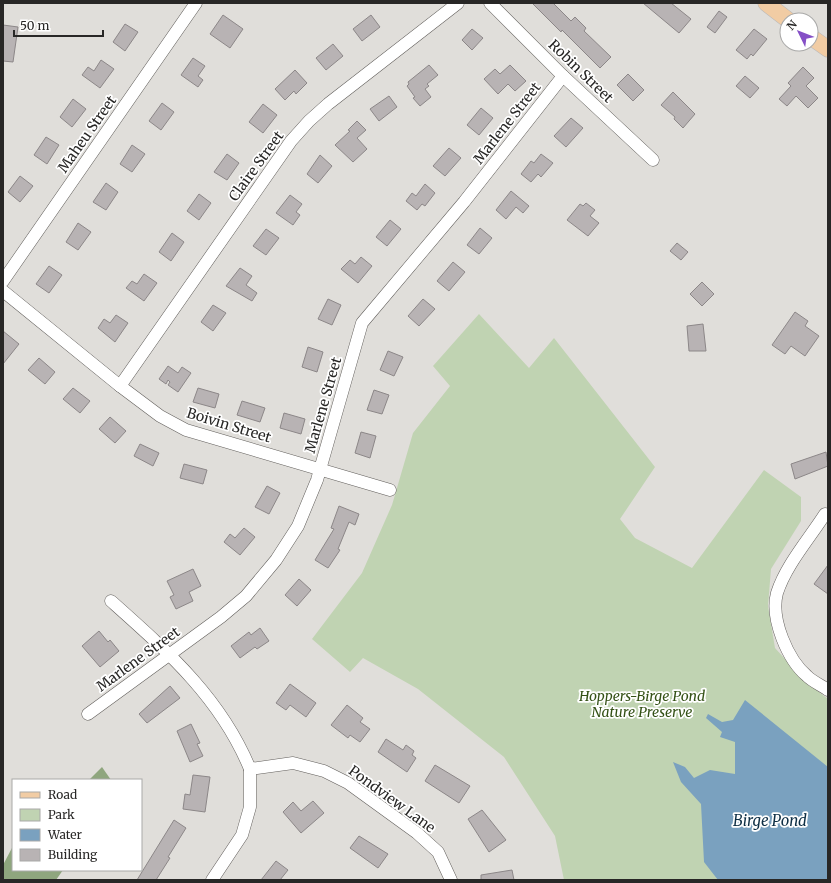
<svg xmlns="http://www.w3.org/2000/svg" width="831" height="883" viewBox="0 0 831 883" font-family="Merriweather,serif">
<rect width="100%" height="100%" fill="#e0deda"/>
<polygon fill="#c0d3b2" points="479,314 529,368 554,338 655,467 620,519 635,538 692,568 764,470 801,497 801,521 771,569 768,606 775,648 805,681 828,699 828,880 564,880 555,836 504,757 418,689 363,658 350,672 312,639 362,573 392,505 413,433 450,386 433,366"/>
<g fill="#8fa67e">
<polygon points="102,767 111,780 89,780"/>
<polygon points="13,846 13,870 63,870 56,880 3,880 3,865"/>
</g>
<polygon fill="#7aa1bf" points="745,700 828,767 828,880 718,880 704,862 701,804 681,782 673,762 685,767 694,778 710,770 735,774 735,742 720,737 722,732 706,718 708,714 722,722 733,720"/>
<g fill="#b8b3b4" stroke="#8c8788">
<polygon points="532,3 553,3 571,21 575,17 586,28 584,31 611,57 600,68 562,30 561,32"/>
<polygon points="643,3 671,3 691,19 679,33"/>
<polygon points="719,11 727,17 715,33 707,27"/>
<polygon points="223,15 243,29 230,48 210,34"/>
<polygon points="371,15 380,27 362,41 353,29"/>
<polygon points="125,24 138,32 125,51 113,42"/>
<polygon points="3,25 18,27 13,62 3,61"/>
<polygon points="472,29 483,38 472,50 462,40"/>
<polygon points="754,29 767,39 753,56 751,54 747,59 736,50"/>
<polygon points="333,44 343,56 326,70 316,58"/>
<polygon points="193,58 205,66 198,76 203,80 198,87 181,75"/>
<polygon points="101,60 114,69 100,88 82,75 88,67 94,71"/>
<polygon points="429,65 438,75 427,84 429,86 425,89 431,97 420,106 413,98 415,97 407,86 409,84 408,82"/>
<polygon points="510,65 526,81 515,91 508,84 498,94 484,79 495,69 500,74"/>
<polygon points="803,67 814,78 806,86 818,98 808,108 796,96 787,106 779,99 791,86 788,83"/>
<polygon points="295,70 307,83 296,94 294,91 285,100 275,89"/>
<polygon points="628,74 644,90 633,101 617,85"/>
<polygon points="745,76 759,88 750,98 736,86"/>
<polygon points="673,92 695,114 683,128 674,119 675,117 661,105"/>
<polygon points="389,96 397,107 379,121 370,109"/>
<polygon points="73,99 86,109 72,127 60,117"/>
<polygon points="162,103 174,112 161,130 149,121"/>
<polygon points="263,104 277,115 263,133 249,122"/>
<polygon points="481,108 493,118 479,135 467,125"/>
<polygon points="571,118 583,128 566,147 554,136"/>
<polygon points="357,121 366,130 357,138 367,149 353,162 335,145 350,131 348,130"/>
<polygon points="46,137 59,145 47,164 34,155"/>
<polygon points="132,145 145,154 132,172 120,164"/>
<polygon points="449,148 461,158 445,176 433,166"/>
<polygon points="227,154 239,163 227,180 214,172"/>
<polygon points="541,154 553,163 541,177 538,174 531,182 521,174 531,161 534,163"/>
<polygon points="320,155 332,166 318,183 307,174"/>
<polygon points="20,176 33,186 20,202 8,192"/>
<polygon points="106,183 118,192 106,210 93,202"/>
<polygon points="425,184 435,193 425,206 422,204 417,210 406,201 412,193 416,196"/>
<polygon points="511,191 529,206 523,213 516,207 506,219 496,210"/>
<polygon points="199,194 211,203 199,220 187,211"/>
<polygon points="290,195 302,204 296,212 300,215 293,225 276,213"/>
<polygon points="586,203 595,210 590,216 599,223 588,236 567,220 580,204 583,206"/>
<polygon points="390,220 401,229 387,246 376,237"/>
<polygon points="78,223 91,232 78,250 66,242"/>
<polygon points="480,228 492,238 479,254 467,245"/>
<polygon points="266,229 279,238 266,255 253,246"/>
<polygon points="172,233 184,242 171,261 159,252"/>
<polygon points="677,243 688,252 681,260 670,251"/>
<polygon points="361,257 372,266 358,283 341,269 350,260 355,264"/>
<polygon points="453,262 465,272 449,291 437,281"/>
<polygon points="49,266 62,275 49,293 36,284"/>
<polygon points="240,268 252,276 246,285 257,293 252,301 226,286"/>
<polygon points="144,274 157,283 144,301 126,288 132,281 137,284"/>
<polygon points="702,282 714,294 702,306 690,294"/>
<polygon points="328,299 341,305 332,325 318,319"/>
<polygon points="423,299 435,309 419,326 408,316"/>
<polygon points="213,305 226,313 213,331 201,322"/>
<polygon points="795,312 808,321 805,326 819,336 805,356 791,346 785,354 772,345"/>
<polygon points="116,315 128,323 115,342 98,328 104,319 110,323"/>
<polygon points="703,324 706,351 689,351 687,326"/>
<polygon points="3,331 19,344 3,364"/>
<polygon points="308,347 323,352 317,372 302,367"/>
<polygon points="388,351 403,357 394,376 380,370"/>
<polygon points="39,358 55,372 45,384 28,370"/>
<polygon points="168,366 178,373 182,367 191,373 178,392 168,385 170,382 168,380 166,384 159,379"/>
<polygon points="73,388 90,401 80,413 63,399"/>
<polygon points="198,388 219,394 215,408 193,402"/>
<polygon points="374,390 389,395 382,414 367,410"/>
<polygon points="242,401 265,408 260,422 237,415"/>
<polygon points="284,413 305,419 301,434 280,428"/>
<polygon points="110,417 126,431 115,443 99,429"/>
<polygon points="361,432 376,436 370,458 355,453"/>
<polygon points="140,444 159,453 153,466 134,456"/>
<polygon points="826,452 828,466 795,479 791,464"/>
<polygon points="184,464 207,470 203,484 180,478"/>
<polygon points="267,486 280,493 269,514 255,507"/>
<polygon points="339,506 359,514 355,525 349,522 338,549 340,550 328,568 315,560 334,529 331,528"/>
<polygon points="244,528 255,537 240,555 224,542 230,534 235,538"/>
<polygon points="828,565 828,594 814,584"/>
<polygon points="193,569 201,586 189,592 193,601 176,609 170,597 174,595 167,581"/>
<polygon points="299,579 311,590 297,606 285,595"/>
<polygon points="260,628 269,641 257,649 255,647 240,658 231,646 249,632 251,635"/>
<polygon points="99,631 108,642 110,640 119,651 100,667 82,646"/>
<polygon points="290,684 316,703 306,717 290,705 286,710 276,703"/>
<polygon points="170,686 180,698 147,723 139,714"/>
<polygon points="347,705 363,718 360,722 370,729 360,742 350,735 348,738 331,725"/>
<polygon points="191,724 200,743 197,744 203,756 190,762 177,731"/>
<polygon points="386,739 403,750 406,745 414,751 412,755 416,758 407,772 378,752"/>
<polygon points="435,765 470,786 459,803 425,781"/>
<polygon points="193,775 210,777 205,812 183,809 185,794 190,795"/>
<polygon points="313,801 324,813 301,833 283,812 293,802 301,811"/>
<polygon points="482,810 506,840 489,852 468,819"/>
<polygon points="174,820 186,828 168,857 170,858 156,880 137,880"/>
<polygon points="359,836 388,854 378,868 350,848"/>
<polygon points="276,861 288,870 280,880 261,880"/>
<polygon points="512,870 514,880 481,880 481,875"/>
</g>
<g fill="none" stroke-linecap="round" stroke-linejoin="round">
<g stroke="#615e5b" stroke-width="13">
<g id="minor">
<polyline points="490,3 563,76 653,160"/>
<polyline points="3,281 196,3"/>
<polyline points="3,291 120,386 160,416 186,430 390,490"/>
<polyline points="120,386 291,141 309,121 328,104 458,3"/>
<path d="M825,514c-16,25 -39,51 -48,79 -7,26 11,67 30,83 6,6 14,9 21,14"/>
<path d="M111,601c56,50 110,97 139,168"/>
<polyline points="88,714 221,617 246,596 276,560 298,526 317,480 362,323 464,202 563,76"/>
<polyline points="212,880 242,835 250,807 250,769 293,763 324,771 348,783 417,833 438,852 451,880"/>
</g>
</g>
<g stroke="#bababa" stroke-width="17">
<g id="major">
<polyline points="766,3 788,20"/>
<polyline points="811,37 828,49"/>
</g>
</g>
<use href="#minor" stroke="#fff" stroke-width="12"/>
<use href="#major" stroke="#f1cca4" stroke-width="16"/>
</g>
<g text-anchor="middle" stroke-width="3.5" stroke-linejoin="round" paint-order="stroke">
<g font-size="14" fill="#282726" stroke="#fff">
<text transform="translate(581 71) rotate(44)" y="5">Robin Street</text>
<text transform="translate(507 123) rotate(-52)" y="5">Marlene Street</text>
<text transform="translate(87 134) rotate(-55)" y="5">Maheu Street</text>
<text transform="translate(256 166) rotate(-54)" y="5">Claire Street</text>
<text transform="translate(323 405) rotate(-74)" y="5">Marlene Street</text>
<text transform="translate(229 425) rotate(17)" y="5">Boivin Street</text>
<text transform="translate(138 659) rotate(-36)" y="5">Marlene Street</text>
<text transform="translate(392 799) rotate(36)" y="5">Pondview Lane</text>
</g>
<g font-size="14" font-style="italic" fill="#345116" stroke="#fff">
<text x="642" y="701">Hoppers-Birge Pond<tspan x="642" dy="16">Nature Preserve</tspan></text>
</g>
<g font-size="15" font-style="italic" fill="#0e2f45" stroke="#fff">
<text x="770" y="826">Birge Pond</text>
</g>
</g>
<rect width="831" height="883" fill="none" stroke="#282726" stroke-width="8"/>
<rect x="12" y="779" width="130" height="92" fill="#ffffff" stroke="#a9a9a8"/>
<rect x="20" y="792" width="20" height="6" fill="#f1cca4" stroke="#a9a9a8"/>
<text x="48" y="799" font-size="12" fill="#282726">Road</text>
<rect x="20" y="809" width="20" height="12" fill="#c0d3b2" stroke="#a9a9a8"/>
<text x="48" y="819" font-size="12" fill="#282726">Park</text>
<rect x="20" y="829" width="20" height="12" fill="#7aa1bf" stroke="#a9a9a8"/>
<text x="48" y="839" font-size="12" fill="#282726">Water</text>
<rect x="20" y="849" width="20" height="12" fill="#b8b3b4" stroke="#a9a9a8"/>
<text x="48" y="859" font-size="12" fill="#282726">Building</text>
<g transform="translate(799 32) rotate(313)"><circle r="19" fill="#ffffff" stroke="#a9a9a8"/>
<path d="M0-3L7 15L0 10L-7 15Z" fill="#854fc6"/>
<text y="-6" font-size="11" font-weight="bold" text-anchor="middle" fill="#282726">N</text>
</g>
<path d="M14 30v6h89v-6" fill="none" stroke="#282726" stroke-width="2"/>
<text x="20" y="30" font-size="12" fill="#282726" stroke="#ffffff" stroke-width="3" paint-order="stroke">50 m</text>
</svg>
